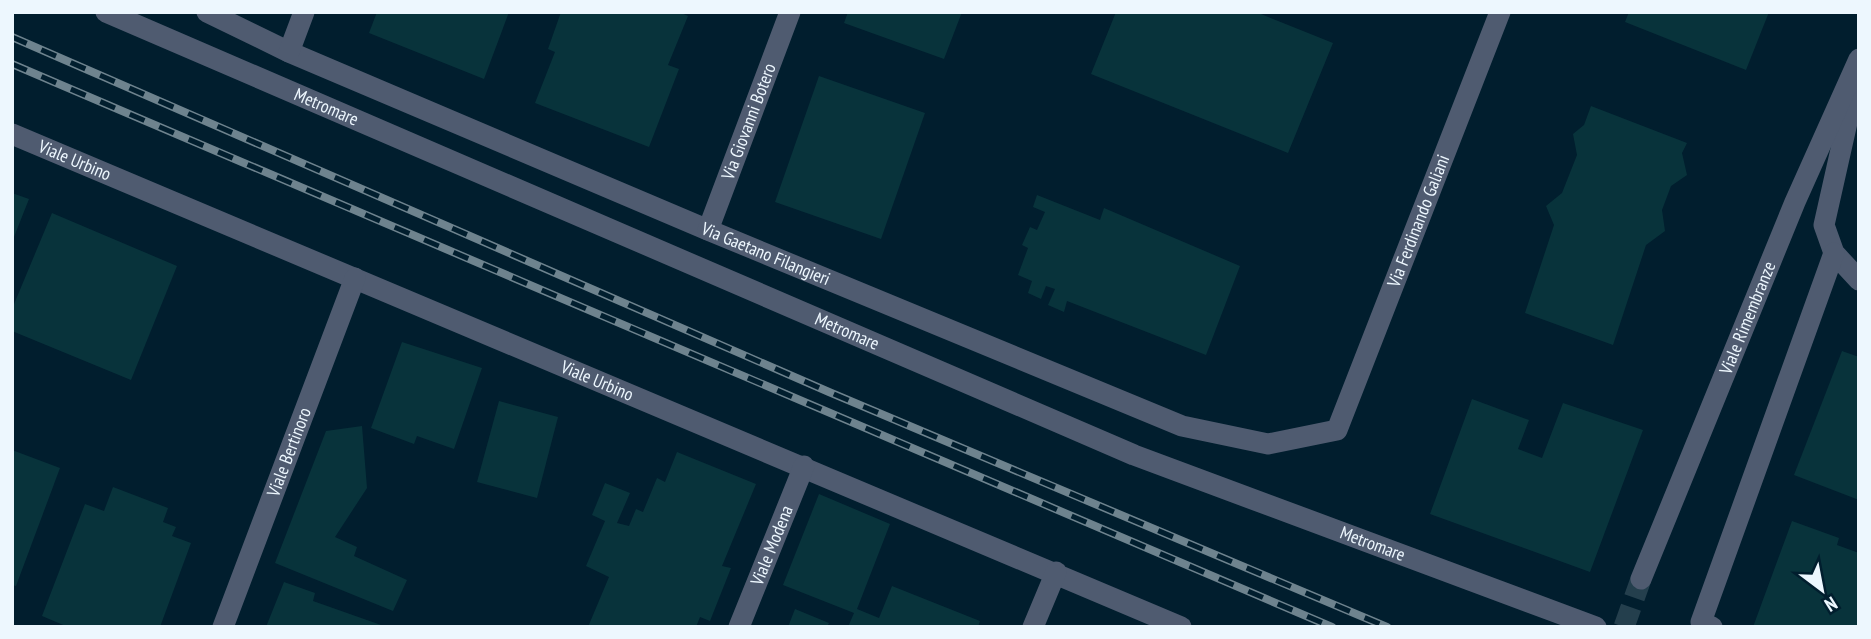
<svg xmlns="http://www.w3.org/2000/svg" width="1871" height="639" viewBox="0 0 1871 639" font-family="'PT Sans Narrow',sans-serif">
<rect width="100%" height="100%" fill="#011e2e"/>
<g fill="#08333b">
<polygon points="377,12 509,12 484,79 369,33"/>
<polygon points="561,12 679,12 688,16 668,65 679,69 649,147 535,103 555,52 548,49"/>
<polygon points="848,12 962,12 944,59 844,23"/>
<polygon points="1116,12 1256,12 1333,43 1288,153 1091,74"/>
<polygon points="1629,12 1769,12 1746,70 1625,22"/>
<polygon points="819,76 925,113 881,239 775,202"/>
<polygon points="1591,106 1687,143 1682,153 1687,175 1671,186 1662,210 1665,231 1646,245 1613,345 1525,313 1554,225 1546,206 1562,193 1577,155 1573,134 1584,125"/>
<polygon points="12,193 29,199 12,242"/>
<polygon points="1037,195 1100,220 1104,208 1240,266 1206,355 1067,301 1064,312 1048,305 1055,289 1046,286 1041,299 1028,293 1032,281 1018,275 1028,248 1022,245 1030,227 1037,230 1045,212 1033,207"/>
<polygon points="52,213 177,266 131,380 12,331 12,309"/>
<polygon points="402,342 482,368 454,449 417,436 414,444 371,428"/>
<polygon points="1842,351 1859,357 1859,500 1794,475"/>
<polygon points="1472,399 1529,420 1518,449 1542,458 1563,403 1643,430 1590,572 1430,514"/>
<polygon points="499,401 558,417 537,498 477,482"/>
<polygon points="362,426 367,488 335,537 357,547 354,556 407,580 393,611 275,563 326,431"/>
<polygon points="12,450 60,468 16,586 12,585"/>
<polygon points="677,452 756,484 722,566 731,568 710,621 700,617 696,627 588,627 609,577 586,566 605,521 592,515 605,483 630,493 617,523 629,526 636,509 643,512 657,478 665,482"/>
<polygon points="113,487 168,508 163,522 176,527 172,536 191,543 160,627 68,627 42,616 85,504 104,511"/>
<polygon points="819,494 890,524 857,609 879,618 892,586 980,621 978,627 848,627 854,613 783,585"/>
<polygon points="1792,521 1839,538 1837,545 1859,553 1859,627 1753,627"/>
<polygon points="284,582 315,593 313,601 381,625 266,627"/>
<polygon points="795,609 829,623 827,627 788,627"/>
</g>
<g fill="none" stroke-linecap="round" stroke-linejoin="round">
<polyline stroke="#243f4d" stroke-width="21" stroke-dasharray="21 10" stroke-linecap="butt" points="1624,627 1641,579"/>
<g stroke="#4f5b70" stroke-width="21">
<path id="s1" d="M106,12l1028,443 462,172"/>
<path id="s2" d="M207,12l82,40 419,178 474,196 86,18 69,-14 163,-418"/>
<polyline points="289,52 304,12"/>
<polyline points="1855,87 1824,225 1834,253 1859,280"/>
<path id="s3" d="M12,134l1169,493"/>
<path id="s4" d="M708,230l82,-218"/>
<path id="s5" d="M1641,579l154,-377 64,-143"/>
<path id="s6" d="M223,627l132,-349"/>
<path id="s7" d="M739,627l65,-161"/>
<polyline points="1033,627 1056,572"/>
<polyline points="1712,627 1701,622 1834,253"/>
</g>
<g stroke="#6e838e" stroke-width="8">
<g id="rail">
<polyline points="12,37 829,392 1387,627"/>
<polyline points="12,64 1332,627"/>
</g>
</g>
<use href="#rail" stroke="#011e2e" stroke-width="5" stroke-dasharray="16" stroke-linecap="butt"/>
</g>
<g text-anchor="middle" stroke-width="5" stroke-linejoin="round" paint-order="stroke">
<g font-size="18" fill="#edf7fe" stroke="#011e2e">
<text dy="6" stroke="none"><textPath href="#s1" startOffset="240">Metromare</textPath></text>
<text dy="6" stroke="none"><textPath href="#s4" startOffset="116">Via Giovanni Botero</textPath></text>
<text dy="6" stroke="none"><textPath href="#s3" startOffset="68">Viale Urbino</textPath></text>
<text dy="6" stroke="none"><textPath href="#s2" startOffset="1442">Via Ferdinando Galiani</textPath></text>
<text dy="6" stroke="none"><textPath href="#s2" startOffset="609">Via Gaetano Filangieri</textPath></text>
<text dy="6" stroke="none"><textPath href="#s5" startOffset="282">Viale Rimembranze</textPath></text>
<text dy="6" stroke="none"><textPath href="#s1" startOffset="807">Metromare</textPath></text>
<text dy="6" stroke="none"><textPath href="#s3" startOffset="635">Viale Urbino</textPath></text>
<text dy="6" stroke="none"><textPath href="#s6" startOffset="187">Viale Bertinoro</textPath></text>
<text dy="6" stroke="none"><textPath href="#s1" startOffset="1374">Metromare</textPath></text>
<text dy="6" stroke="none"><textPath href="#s7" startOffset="88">Viale Modena</textPath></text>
</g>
</g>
<rect width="1871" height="639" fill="none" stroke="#edf7fe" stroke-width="28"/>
<g transform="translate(1822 590) rotate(148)" stroke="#011e2e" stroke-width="5" paint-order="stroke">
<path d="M0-5L12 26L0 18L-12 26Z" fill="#edf7fe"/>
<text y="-10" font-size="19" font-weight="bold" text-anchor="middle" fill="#edf7fe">N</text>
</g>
</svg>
